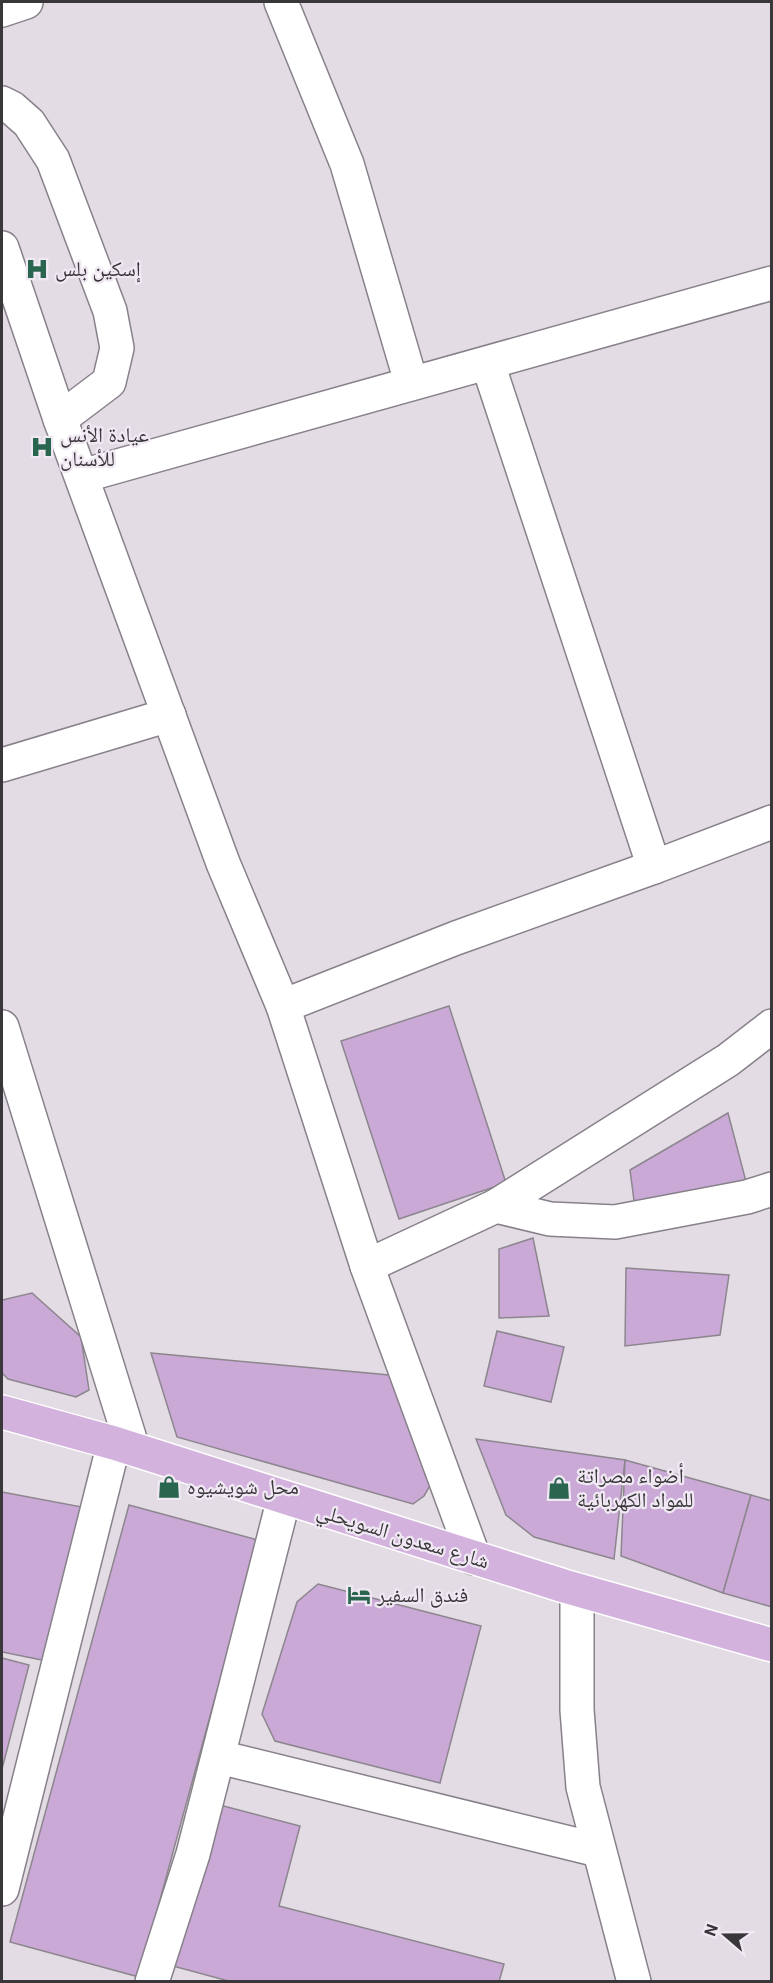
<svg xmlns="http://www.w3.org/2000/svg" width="773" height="1983" viewBox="0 0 773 1983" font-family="Roboto,'Noto Naskh Arabic',sans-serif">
<rect width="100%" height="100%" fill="#e3dce5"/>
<g fill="#caa9d6" stroke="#8c868e" stroke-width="1.5">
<polygon points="449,1006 506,1183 399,1219 341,1041"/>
<polygon points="728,1113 749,1193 635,1208 630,1170"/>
<polygon points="533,1238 549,1316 499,1318 499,1249"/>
<polygon points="626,1268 729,1275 720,1335 625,1346"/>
<polygon points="32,1293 81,1337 89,1390 76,1397 8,1379 2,1373 2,1300"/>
<polygon points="497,1331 564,1347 551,1402 484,1386"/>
<polygon points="151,1353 400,1376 431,1484 424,1496 413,1504 177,1437"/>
<polygon points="476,1439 625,1460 614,1559 534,1537 506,1515"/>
<polygon points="625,1460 751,1495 723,1593 621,1556"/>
<polygon points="2,1492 82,1507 52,1662 2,1652"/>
<polygon points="751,1495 772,1501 772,1607 723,1593"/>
<polygon points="129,1505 258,1540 139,1977 10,1942"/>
<polygon points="318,1584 481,1626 440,1783 275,1741 262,1714 297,1602"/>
<polygon points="2,1658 29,1665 2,1769"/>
<polygon points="216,1804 300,1826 279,1906 504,1964 499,1982 232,1982 173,1966"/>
</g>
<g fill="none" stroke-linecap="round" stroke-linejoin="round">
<g stroke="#87818a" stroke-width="36">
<g id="minor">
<polyline points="281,2 347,164 411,382"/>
<polyline points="2,10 26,2"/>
<polyline points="2,103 12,108 29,123 53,160 110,311 117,348 109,382 60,419"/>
<polyline points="2,248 60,419 223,863 283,1006 367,1266 474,1558"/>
<polyline points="82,476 772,283"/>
<polyline points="2,765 169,715"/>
<polyline points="654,867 772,822"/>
<polyline points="283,1006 456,938 654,867 488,364"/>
<polyline points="2,1027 133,1449"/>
<polyline points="496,1206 550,1219 615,1222 747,1197 772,1189"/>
<polyline points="367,1266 496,1206 728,1060 772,1026"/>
<polyline points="577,1590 577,1710 583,1787 634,1982"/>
<polyline points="219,1757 598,1850"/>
<polyline points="2,1889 114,1443"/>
<polyline points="152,1982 193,1854 284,1498"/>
</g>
</g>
<g stroke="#fff" stroke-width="36">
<polyline id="major" points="2,1412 114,1443 564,1586 772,1645"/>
</g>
<use href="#minor" stroke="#fff" stroke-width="33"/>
<use href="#major" stroke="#d3b3dd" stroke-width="33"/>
</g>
<defs>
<g id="hospital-bare" transform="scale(1.8)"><path d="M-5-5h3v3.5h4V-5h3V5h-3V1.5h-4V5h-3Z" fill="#29654f" stroke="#f0e9f3" stroke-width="2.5" paint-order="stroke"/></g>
<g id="shop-bare" transform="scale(1.8)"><path d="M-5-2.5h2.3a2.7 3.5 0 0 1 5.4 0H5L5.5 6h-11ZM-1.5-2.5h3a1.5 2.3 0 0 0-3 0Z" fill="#29654f" stroke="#f0e9f3" stroke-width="2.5" paint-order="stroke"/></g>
<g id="hotel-bare" transform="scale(1.8)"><path d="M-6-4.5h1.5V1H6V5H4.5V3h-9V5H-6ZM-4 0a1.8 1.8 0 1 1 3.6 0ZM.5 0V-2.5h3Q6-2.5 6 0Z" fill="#29654f" stroke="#f0e9f3" stroke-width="2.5" paint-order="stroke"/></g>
</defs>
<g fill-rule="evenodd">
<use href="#hospital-bare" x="37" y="269"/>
<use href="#hospital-bare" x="42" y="447"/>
<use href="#shop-bare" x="169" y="1487"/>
<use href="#shop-bare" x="559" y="1488"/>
<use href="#hotel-bare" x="359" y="1595"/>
</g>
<g text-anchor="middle" stroke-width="4.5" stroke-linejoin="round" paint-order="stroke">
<g font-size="21" fill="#3a373b" stroke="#f0e9f3" text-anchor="start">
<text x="55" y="276">إسكين بلس</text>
<text x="60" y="442">عيادة الأنس<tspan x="60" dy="24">للأسنان</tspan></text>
<text x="577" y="1483">أضواء مصراتة<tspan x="577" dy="24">للمواد الكهربائية</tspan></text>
<text x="187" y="1494">محل شويشيوه</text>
<text x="377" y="1602">فندق السفير</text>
</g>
<g font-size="21" fill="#3a373b" stroke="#f0e9f3">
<text transform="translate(403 1536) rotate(17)" y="7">شارع سعدون السويحلي</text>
</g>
</g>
<rect width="773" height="1983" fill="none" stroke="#3a373b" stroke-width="6"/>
<g transform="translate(725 1935) rotate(290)" stroke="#f0e9f3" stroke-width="4.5" paint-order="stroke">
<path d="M0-4.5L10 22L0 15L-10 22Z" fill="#3a373b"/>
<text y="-9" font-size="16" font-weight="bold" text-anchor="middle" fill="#3a373b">N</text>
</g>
</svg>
